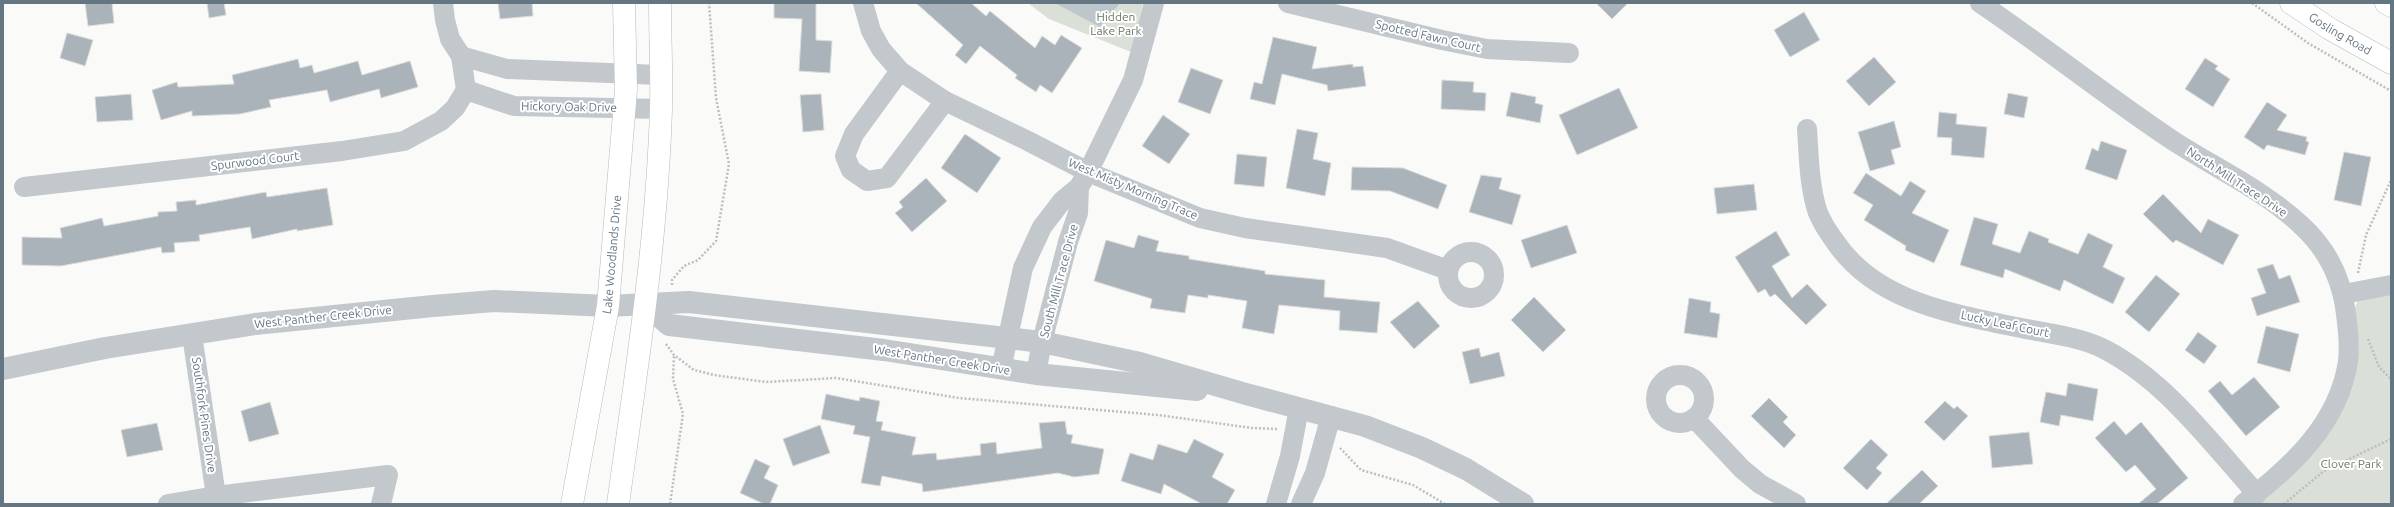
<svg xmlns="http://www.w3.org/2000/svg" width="2394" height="507" viewBox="0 0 2394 507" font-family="Ubuntu,sans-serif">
<rect width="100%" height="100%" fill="#fafaf8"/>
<g fill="#dadfd7">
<polygon points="1028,3 1143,3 1131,52 1049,19"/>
<polygon points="2391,290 2391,504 2256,504 2334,419 2355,308 2359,297"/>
</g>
<polygon fill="#bbc7cb" points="1055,3 1120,3 1100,27"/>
<g fill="#aab3b9" stroke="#dcdcda">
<polygon points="85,3 112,3 114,23 88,26"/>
<polygon points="207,3 224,3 226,15 209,18"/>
<polygon points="498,3 532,3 533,16 500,19"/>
<polygon points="774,3 816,3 816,40 832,41 830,73 799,71 802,19 774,18"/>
<polygon points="916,3 971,3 986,16 990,11 1035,48 1042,36 1055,45 1061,35 1082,48 1052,93 1040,85 1036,92 1015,78 1017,75 980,46 966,64 955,55 963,45"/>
<polygon points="1596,3 1628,3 1612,19"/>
<polygon points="1804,12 1820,40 1790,57 1774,30"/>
<polygon points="67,33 93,40 85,66 60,58"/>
<polygon points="1273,37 1317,47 1312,69 1353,64 1353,67 1363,66 1366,86 1328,91 1327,85 1282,74 1275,105 1250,99 1254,82 1262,84"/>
<polygon points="1874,57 1896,82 1869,106 1846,81"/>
<polygon points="2205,58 2218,66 2215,69 2230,79 2213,107 2185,89"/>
<polygon points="298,59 300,68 312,65 314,73 358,61 362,75 410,61 418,87 381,98 379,89 330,102 327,90 269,100 271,107 240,114 192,116 192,111 161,120 152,90 177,82 178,87 234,84 232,75"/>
<polygon points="1191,68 1223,80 1210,114 1178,102"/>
<polygon points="1442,80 1474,82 1473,92 1486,93 1485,111 1441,109"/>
<polygon points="1619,88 1638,128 1577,155 1559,115"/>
<polygon points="1511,92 1536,97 1535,103 1543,105 1540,123 1506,116"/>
<polygon points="2008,93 2028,97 2024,118 2004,114"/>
<polygon points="131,94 133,120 97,122 95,97"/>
<polygon points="821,94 824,130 803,132 800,95"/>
<polygon points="2267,102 2287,115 2277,130 2307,137 2306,141 2309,142 2305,155 2267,145 2264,150 2244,137"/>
<polygon points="1939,112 1957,114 1956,124 1987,127 1984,158 1951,155 1952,138 1937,137"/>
<polygon points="1163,115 1190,134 1169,164 1142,146"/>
<polygon points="1894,121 1901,147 1891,150 1895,164 1870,171 1858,132"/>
<polygon points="1297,129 1318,133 1313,159 1331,163 1325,196 1286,188"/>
<polygon points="965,134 1001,158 977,193 941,168"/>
<polygon points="2101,141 2127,150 2117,180 2085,169 2092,148 2098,151"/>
<polygon points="2344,152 2371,157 2361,206 2334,200"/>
<polygon points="1237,154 1267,157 1264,187 1234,184"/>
<polygon points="1352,167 1403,168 1447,185 1438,209 1390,191 1351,190"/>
<polygon points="1866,173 1901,196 1910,181 1926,191 1912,213 1949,230 1934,263 1905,250 1906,246 1864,220 1873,205 1853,193"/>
<polygon points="1481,175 1502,178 1499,189 1521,195 1512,225 1469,212"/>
<polygon points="926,178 947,201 912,232 895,213 903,207 899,202"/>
<polygon points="1754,184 1757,210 1717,214 1714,188"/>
<polygon points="327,188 333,225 297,231 297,229 252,239 250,227 199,235 200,241 174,243 175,252 162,253 161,247 61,266 22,265 22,237 62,238 60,228 102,218 104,226 158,216 158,212 177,211 176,202 196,200 196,205 266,192 267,197"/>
<polygon points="2163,194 2201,233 2208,219 2239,235 2223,265 2176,240 2173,243 2143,214"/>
<polygon points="1974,217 1998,224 1992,244 2020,253 2029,231 2049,239 2048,242 2078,254 2088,233 2113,245 2103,267 2125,278 2113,304 2064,280 2060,291 2005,269 2003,278 1960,265"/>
<polygon points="1567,225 1577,253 1531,268 1521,240"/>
<polygon points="1776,231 1790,255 1772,266 1792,298 1807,284 1827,305 1806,325 1775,294 1770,297 1765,289 1758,293 1735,257"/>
<polygon points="1138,235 1159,241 1156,251 1189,256 1189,259 1265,271 1265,274 1325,280 1324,297 1380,302 1377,333 1339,330 1340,311 1279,305 1274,334 1242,328 1247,301 1208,295 1208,298 1188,295 1185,313 1150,308 1152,299 1094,281 1106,240 1134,248"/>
<polygon points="2273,264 2279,279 2290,275 2300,302 2257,316 2251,298 2266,293 2257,269"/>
<polygon points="2156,275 2180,294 2149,332 2125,312"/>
<polygon points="1534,297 1566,330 1543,352 1511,320"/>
<polygon points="1689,298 1711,302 1710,312 1720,314 1717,338 1684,333"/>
<polygon points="1418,301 1440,326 1414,349 1390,322"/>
<polygon points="2266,326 2299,334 2290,372 2257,363"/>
<polygon points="2198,332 2217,346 2204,364 2185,350"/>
<polygon points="1479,348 1481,357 1499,352 1505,376 1470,384 1462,352"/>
<polygon points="2254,377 2280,407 2246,436 2208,391 2220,381 2232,395"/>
<polygon points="2068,383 2098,389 2093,421 2061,415 2059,426 2040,422 2046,392 2066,396"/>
<polygon points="826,394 859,401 860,397 880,401 876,421 883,422 881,430 916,437 912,455 936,453 937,460 981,455 980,444 996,442 997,454 1042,448 1039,423 1065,421 1067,434 1073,435 1071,443 1104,449 1099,474 1074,477 1058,473 923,492 922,484 882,476 880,486 861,483 870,437 853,434 855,426 821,419"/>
<polygon points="1769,398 1788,417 1783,422 1796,435 1784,448 1751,416"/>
<polygon points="1945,401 1954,409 1957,406 1968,416 1944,441 1924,422"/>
<polygon points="270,402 279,434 249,442 241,411"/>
<polygon points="2114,421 2126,435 2141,422 2188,478 2157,504 2138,504 2156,489 2135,465 2126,472 2095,438"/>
<polygon points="157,423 163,450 127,457 121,430"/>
<polygon points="820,425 830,453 793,466 783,439"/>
<polygon points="2029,432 2033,464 1992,468 1989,436"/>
<polygon points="1194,439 1224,454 1212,477 1235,490 1227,504 1202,504 1164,484 1161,494 1121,481 1130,453 1153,460 1158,444 1187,453"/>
<polygon points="1871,439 1888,455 1876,468 1882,473 1867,490 1843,468"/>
<polygon points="755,459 770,466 764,478 778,485 770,504 764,504 740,493"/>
<polygon points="1922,470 1938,486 1919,504 1886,504"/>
</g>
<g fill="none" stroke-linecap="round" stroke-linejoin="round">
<g stroke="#b3babf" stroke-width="23">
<g id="secondary">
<path id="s1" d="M2291,3l39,26 61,34"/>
<polyline points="2386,3 2391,6"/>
<path id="s2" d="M572,504l36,-198 18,-216 -2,-87"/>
<path d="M618,504c18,-131 39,-262 43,-395 1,-35 -1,-71 -1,-106"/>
</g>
</g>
<g stroke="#bbbfc2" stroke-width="2.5" stroke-dasharray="2 2" stroke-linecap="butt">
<polyline points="2252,3 2308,43 2391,91"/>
<polyline points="2358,273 2366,235 2391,180"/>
<polyline points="672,285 672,280 684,266 698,260 716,241 729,164 716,98 709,3"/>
<polyline points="2368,339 2379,367 2391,379"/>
<polyline points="666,344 674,355 694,370 714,375 766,382 836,378 959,398 1158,415 1252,428 1277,429"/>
<polyline points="1340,448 1361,470 1413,485 1445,504"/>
<polyline points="670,504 683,414 673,379 674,355"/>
<polyline points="2284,504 2324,471 2391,439"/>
</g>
<g stroke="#c3c8cc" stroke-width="20">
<polyline points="443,3 445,20 450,39 461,56 466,90"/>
<polyline points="863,3 871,31 881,49 900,71 945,101 1028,141 1088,172 1200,218 1245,228 1387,248 1448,270"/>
<polyline points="1288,3 1442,40 1487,49 1569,53"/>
<path d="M1980,3c65,44 126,93 192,137 43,28 92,50 130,86 26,24 40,53 44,88 2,15 4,32 2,47 -9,63 -58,107 -105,143"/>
<polyline points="461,56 507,69 660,75"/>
<polyline points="900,71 854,134 845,156 851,170 867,181 887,178 945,101"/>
<polyline points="466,90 514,106 661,109"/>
<path d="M1807,129c2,28 2,57 11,84 4,9 10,19 16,27 40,61 115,73 182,87 29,6 62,9 88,22 62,32 107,94 153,145"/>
<polyline points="24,187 342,151 404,141 441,121 455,108 466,90"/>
<circle cx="1471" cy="275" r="23"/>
<polyline points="2344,294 2391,285"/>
<polyline points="192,335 216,496"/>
<polyline points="1001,369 1023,268 1042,227 1062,201 1079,187 1088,172 1133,80 1154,3"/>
<polyline points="1036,374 1042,342 1068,242 1078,213 1079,187"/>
<circle cx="1680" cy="399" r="24"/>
<polyline points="1694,418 1742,469 1760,484 1796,504"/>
<polyline points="168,504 216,496 388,475 381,504"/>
<polyline points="1276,504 1290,456 1299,408"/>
<polyline points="1301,504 1315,473 1331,416"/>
</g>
<g stroke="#c3c8cc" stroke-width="22">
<polyline points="646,305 669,325 884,350 1036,374 1197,390"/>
<polyline points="3,369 105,348 255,324 433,306 494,301 608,306 689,302 1042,342 1140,363 1246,394 1365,426 1422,448 1466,469 1523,504"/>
</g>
<use href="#secondary" stroke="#fff" stroke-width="22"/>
</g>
<g text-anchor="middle" stroke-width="4" stroke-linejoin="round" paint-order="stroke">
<g font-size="12" fill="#687a64" stroke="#fff">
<text x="1116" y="21">Hidden<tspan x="1116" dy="14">Lake Park</tspan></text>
<text x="2351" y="468">Clover Park</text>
</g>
<g font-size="12" fill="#657683" stroke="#fff">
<text dy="4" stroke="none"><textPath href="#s1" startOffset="58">Gosling Road</textPath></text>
<text transform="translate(1428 36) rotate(13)" y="4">Spotted Fawn Court</text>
<text transform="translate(569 107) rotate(1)" y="4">Hickory Oak Drive</text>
<text transform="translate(255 161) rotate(-7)" y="4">Spurwood Court</text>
<text transform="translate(2237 182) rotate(33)" y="4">North Mill Trace Drive</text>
<text transform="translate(1133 189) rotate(23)" y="4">West Misty Morning Trace</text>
<text dy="4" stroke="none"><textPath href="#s2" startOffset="253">Lake Woodlands Drive</textPath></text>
<text transform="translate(1059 281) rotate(-75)" y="4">South Mill Trace Drive</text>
<text transform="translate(323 317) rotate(-6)" y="4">West Panther Creek Drive</text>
<text transform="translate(2005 324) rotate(12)" y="4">Lucky Leaf Court</text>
<text transform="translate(942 360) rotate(9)" y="4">West Panther Creek Drive</text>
<text transform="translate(204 415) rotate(82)" y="4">Southfork Pines Drive</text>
</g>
</g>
<rect width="2394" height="507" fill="none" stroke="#657683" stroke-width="8"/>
</svg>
